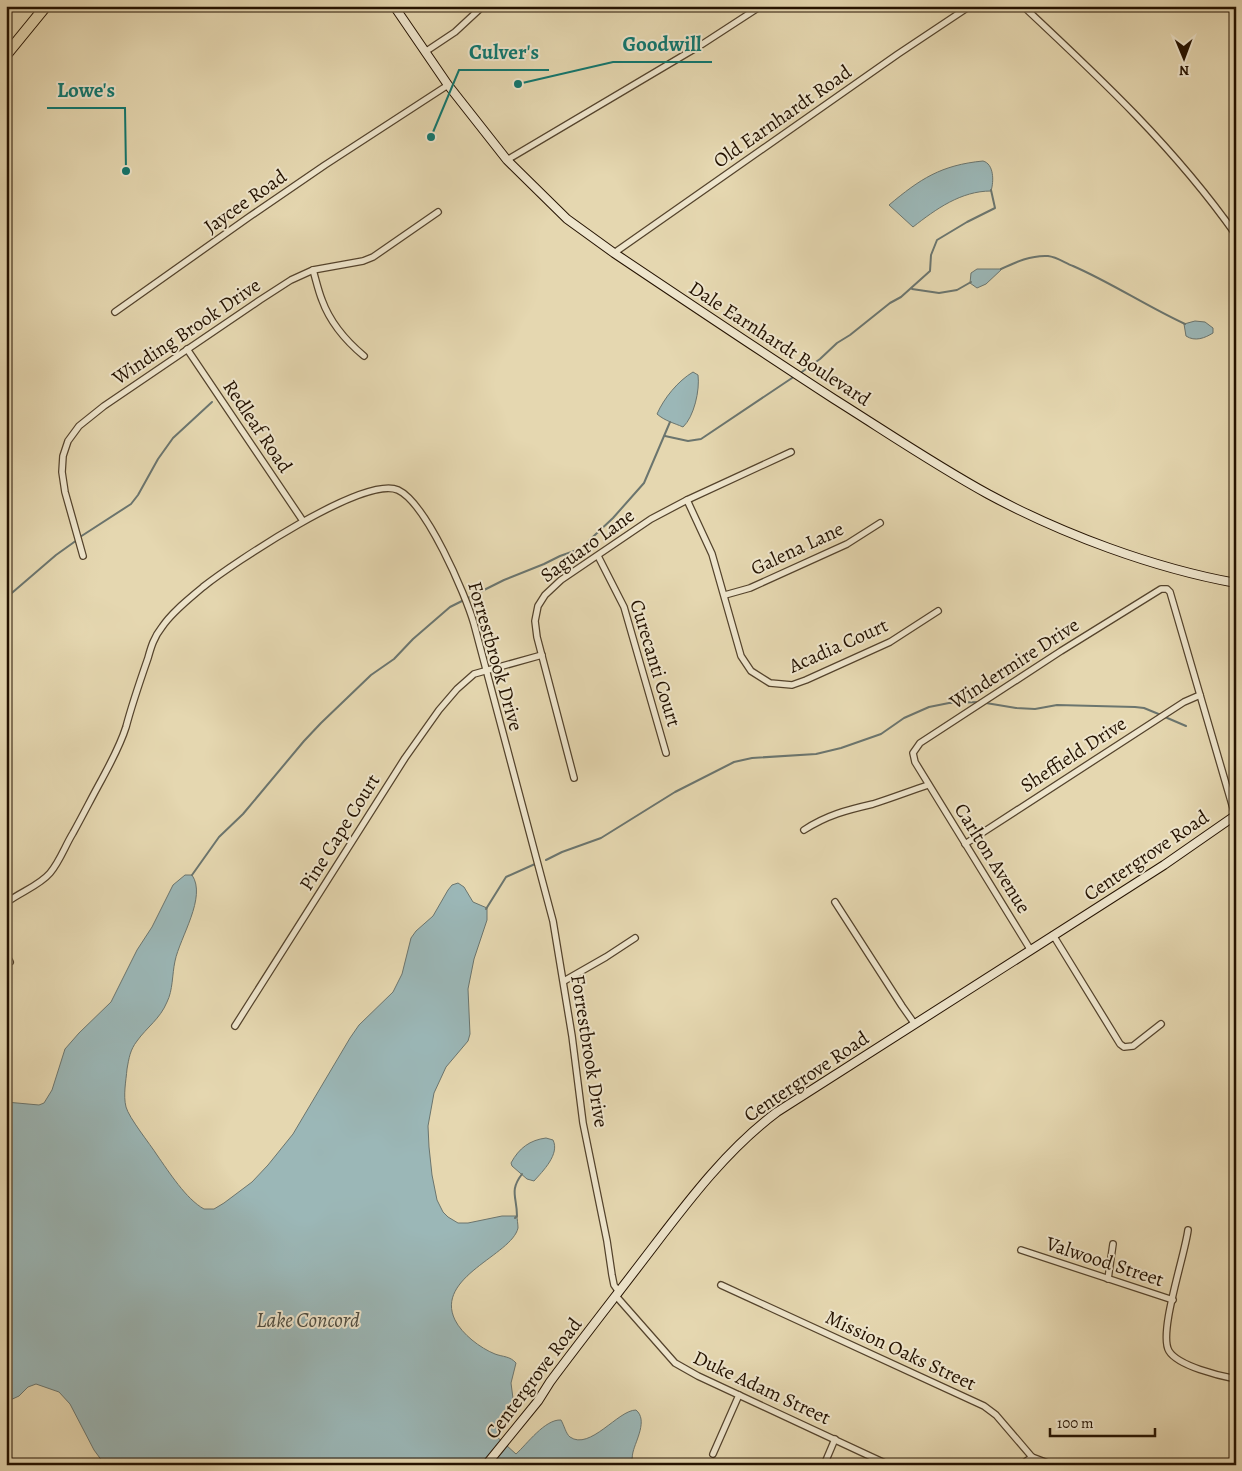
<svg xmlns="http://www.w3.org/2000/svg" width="1242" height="1471" viewBox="0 0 1242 1471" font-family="Alegreya,serif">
<rect width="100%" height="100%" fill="#e5d7b0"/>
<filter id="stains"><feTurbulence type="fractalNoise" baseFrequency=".004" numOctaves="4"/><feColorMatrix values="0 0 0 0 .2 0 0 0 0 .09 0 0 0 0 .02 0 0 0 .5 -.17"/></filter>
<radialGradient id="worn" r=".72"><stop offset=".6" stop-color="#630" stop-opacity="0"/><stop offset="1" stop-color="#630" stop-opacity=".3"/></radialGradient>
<g fill="#9bb7b7" stroke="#6b756e">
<path d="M983,161c11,3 11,20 8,30 -30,0 -55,18 -78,36l-24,-22c31,-26 52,-40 94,-44z"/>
<polygon points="977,269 1002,269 986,284 977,288 970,283 971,273"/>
<path d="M1195,321l10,1 8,6v5c-8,5 -18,9 -27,3l-2,-12z"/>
<path d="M693,372l5,3c2,15 -4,42 -15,52 -9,-4 -18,-6 -26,-13 7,-16 21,-33 36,-42z"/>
<path d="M185,875h7c15,22 -12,62 -17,86 -3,14 -2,29 -8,41 -7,17 -20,25 -30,39 -7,9 -8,17 -10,28 -1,12 -4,26 -1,38 3,11 24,37 31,48 12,17 29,44 47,54h10l10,-6 28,-21 16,-17 25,-31 57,-96 9,-13 34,-33 9,-18 9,-36 5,-7 17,-15 15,-26 4,-5 6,-2 6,4 9,15 14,6v12l-13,39 -6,30 2,45 -2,7 -22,26 -12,26 -6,33 1,21 3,28 5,25 6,12 5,5 10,6h10l34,-7h15c0,3 1,8 1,12 -6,27 -84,49 -63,92 7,14 25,28 40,34 8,3 15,2 21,9l-5,20 3,23 -7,16 -11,14 20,18c11,-10 29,-35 45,-34 3,5 5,14 9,17 20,14 48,-27 66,-27 12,10 0,30 -3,42 -1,4 -1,9 -1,13h-150l-5,-5 -5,5h-367l-11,-15 -24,-46 -11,-12 -23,-8 -8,3 -9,9 -13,6v-300l33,3 5,-2 8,-13 13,-41 14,-16 32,-31 26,-52 15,-23 21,-42z"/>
<path d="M546,1138l7,2c7,14 -10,31 -19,41l-7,-2 -15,-13 -1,-3c8,-15 19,-23 35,-25z"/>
</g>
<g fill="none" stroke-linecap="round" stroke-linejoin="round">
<g stroke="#6b756e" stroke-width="2">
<path d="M1001,269c15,-7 30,-14 47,-13 9,1 17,7 25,10 39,17 73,40 112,58"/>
<polyline points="912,289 939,293 957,290 971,282"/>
<polyline points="799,374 820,359 837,343 850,335 890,303 901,297 930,271 931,255 937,240 967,222 995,208 991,190"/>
<polyline points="665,436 688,441 701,439 795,376"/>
<polyline points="80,537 131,504 138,495 158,459 173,438 212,402"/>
<polyline points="6,598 56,555 77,540"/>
<polyline points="986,703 1016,708 1035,709 1057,705 1135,707 1144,708 1161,715"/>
<polyline points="1165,717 1186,726"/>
<polyline points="546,860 562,852 601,838 675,792 734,762 752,758 816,754 841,748 881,734 904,718 929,707 949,703 979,702"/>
<polyline points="192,875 219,837 243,814 304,741 321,723 371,675 394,659 413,639 450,607 504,580 544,564 560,556 580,549 613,518 644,483 670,422"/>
<polyline points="486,909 506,877 535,864"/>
<path d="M515,1218l2,-2c0,-19 -8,-25 5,-42"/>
</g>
<g stroke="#54432c" stroke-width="8">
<g id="street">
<path d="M1023,6c77,72 152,142 213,229"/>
<polyline points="425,52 455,32 483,6"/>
<polyline points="507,160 701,45 761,6"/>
<polyline points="614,253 898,54 970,6"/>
<path d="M313,270c3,10 5,20 9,30 8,22 24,41 42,56"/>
<polyline points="115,312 249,217 325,165 448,85"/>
<polyline points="187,349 303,521"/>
<polyline points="687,500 712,554 741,656 751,671 770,683 792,685 806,680 890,642 938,611"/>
<polyline points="83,556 65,492 62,472 63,456 68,441 79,426 104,406 260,300 291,280 313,270 363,261 373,257 438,212"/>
<polyline points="598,556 624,607 666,753"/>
<polyline points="725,595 750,588 847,544 880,523"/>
<polyline points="574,778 537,637 535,621 538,606 545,595 561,580 651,519 687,500 791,452"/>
<path d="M804,830c23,-15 43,-20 69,-26 19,-6 37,-13 55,-19"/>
<polyline points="965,844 1184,702 1200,695"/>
<polyline points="835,902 902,1006 914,1023"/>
<path d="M6,903c14,-11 33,-17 44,-30 10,-12 15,-27 23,-40 10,-18 19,-36 29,-54 9,-17 18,-33 24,-52 6,-23 14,-46 22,-69 3,-11 6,-21 14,-31 10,-15 27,-28 41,-40 29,-23 161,-112 195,-97 28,13 67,103 76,134l79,297 19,115 11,87 24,118 5,34 2,10 5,7"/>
<polyline points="1053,935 1120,1044 1124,1047 1133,1046 1161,1024"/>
<polyline points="1030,949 915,762 913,753 920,743 1061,651 1161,589 1167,589 1170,592 1235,815"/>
<polyline points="6,955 10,962"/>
<polyline points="564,981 606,957 635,938"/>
<polyline points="235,1026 405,758 439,710 457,689 474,674 542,655"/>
<path d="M1188,1230c-3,25 -30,103 -19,121 9,15 51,25 67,28"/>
<polyline points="1021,1250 1173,1300"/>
<polyline points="1108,1279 1113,1244"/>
<polyline points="721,1285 984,1406 996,1415 1032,1457 1053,1465"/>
<polyline points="616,1296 675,1363 698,1376 889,1465"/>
<polyline points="713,1454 739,1395"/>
<polyline points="824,1465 835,1439"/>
<polyline points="1021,1465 1032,1457"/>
</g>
</g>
<g stroke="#241200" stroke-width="10">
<g id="secondary">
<path d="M394,6l54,79 59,75 60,59 47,34c73,49 146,98 220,146 51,32 101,66 154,95 74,40 165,74 248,89"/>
<path d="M486,1465l52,-64 12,-19c32,-43 65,-85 97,-127 39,-51 78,-104 130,-143l387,-247 72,-50"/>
</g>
</g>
<g stroke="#241200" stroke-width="12">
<polyline id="highway" points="6,55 46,6"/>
</g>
<use href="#street" stroke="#eee5cc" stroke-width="5.5"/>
<use href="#secondary" stroke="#eee5cc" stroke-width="8"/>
<use href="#highway" stroke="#e5d7b0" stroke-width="10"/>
</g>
<g text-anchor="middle" stroke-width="4" stroke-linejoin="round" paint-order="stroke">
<g font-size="20" fill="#241200" stroke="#eee5cc">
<text transform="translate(782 116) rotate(-35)" y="7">Old Earnhardt Road</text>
<text transform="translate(245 201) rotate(-35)" y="7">Jaycee Road</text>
<text transform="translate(186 331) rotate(-34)" y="7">Winding Brook Drive</text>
<text transform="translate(780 343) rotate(33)" y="7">Dale Earnhardt Boulevard</text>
<text transform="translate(258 426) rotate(56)" y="7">Redleaf Road</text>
<text transform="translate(587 545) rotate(-36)" y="7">Saguaro Lane</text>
<text transform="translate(797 548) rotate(-25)" y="7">Galena Lane</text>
<text transform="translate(838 645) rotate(-24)" y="7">Acadia Court</text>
<text transform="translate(496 656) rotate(74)" y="7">Forrestbrook Drive</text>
<text transform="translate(656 663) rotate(73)" y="7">Curecanti Court</text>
<text transform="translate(1014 663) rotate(-33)" y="7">Windermire Drive</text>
<text transform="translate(1073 754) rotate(-33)" y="7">Sheffield Drive</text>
<text transform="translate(339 832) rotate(-58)" y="7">Pine Cape Court</text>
<text transform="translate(1146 855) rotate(-34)" y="7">Centergrove Road</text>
<text transform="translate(993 858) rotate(58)" y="7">Carlton Avenue</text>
<text transform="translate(590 1051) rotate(81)" y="7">Forrestbrook Drive</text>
<text transform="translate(806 1076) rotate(-34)" y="7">Centergrove Road</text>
<text transform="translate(1105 1261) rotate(18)" y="7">Valwood Street</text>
<text transform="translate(901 1350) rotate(25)" y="7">Mission Oaks Street</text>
<text transform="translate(533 1378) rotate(-53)" y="7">Centergrove Road</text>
<text transform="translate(762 1387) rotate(25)" y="7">Duke Adam Street</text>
</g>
<g font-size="21" font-style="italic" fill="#4e4c40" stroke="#eee5cc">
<text x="308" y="1327">Lake Concord</text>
</g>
</g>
<path fill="none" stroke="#0f766e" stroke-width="2" d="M518 84L613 62H712M431 137L459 70H549M126 171L125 108H47"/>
<g fill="#0f766e" stroke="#eee5cc" stroke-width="2">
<circle cx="518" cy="84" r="5"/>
<circle cx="431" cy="137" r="5"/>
<circle cx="126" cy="171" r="5"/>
</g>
<g font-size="21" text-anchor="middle" font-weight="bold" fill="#0f766e" stroke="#eee5cc" stroke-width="4" stroke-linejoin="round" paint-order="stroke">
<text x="662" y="51">Goodwill</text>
<text x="504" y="59">Culver's</text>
<text x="86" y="97">Lowe's</text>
</g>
<rect width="1242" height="1471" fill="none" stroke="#e5d7b0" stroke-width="25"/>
<rect x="8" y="8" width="1227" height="1456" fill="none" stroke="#241200" stroke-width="2.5"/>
<rect x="12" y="12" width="1217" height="1446" fill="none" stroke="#241200"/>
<g transform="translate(1184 58) rotate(179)" stroke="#eee5cc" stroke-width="4" paint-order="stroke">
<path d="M0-4L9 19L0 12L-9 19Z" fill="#241200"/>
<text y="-8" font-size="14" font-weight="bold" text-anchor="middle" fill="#241200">N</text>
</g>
<path d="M1050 1428v8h105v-8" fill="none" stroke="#241200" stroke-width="2.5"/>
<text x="1057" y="1428" font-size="15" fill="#241200" stroke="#eee5cc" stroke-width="4" paint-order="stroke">100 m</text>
<rect width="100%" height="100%" filter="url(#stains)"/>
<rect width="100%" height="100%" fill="url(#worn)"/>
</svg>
